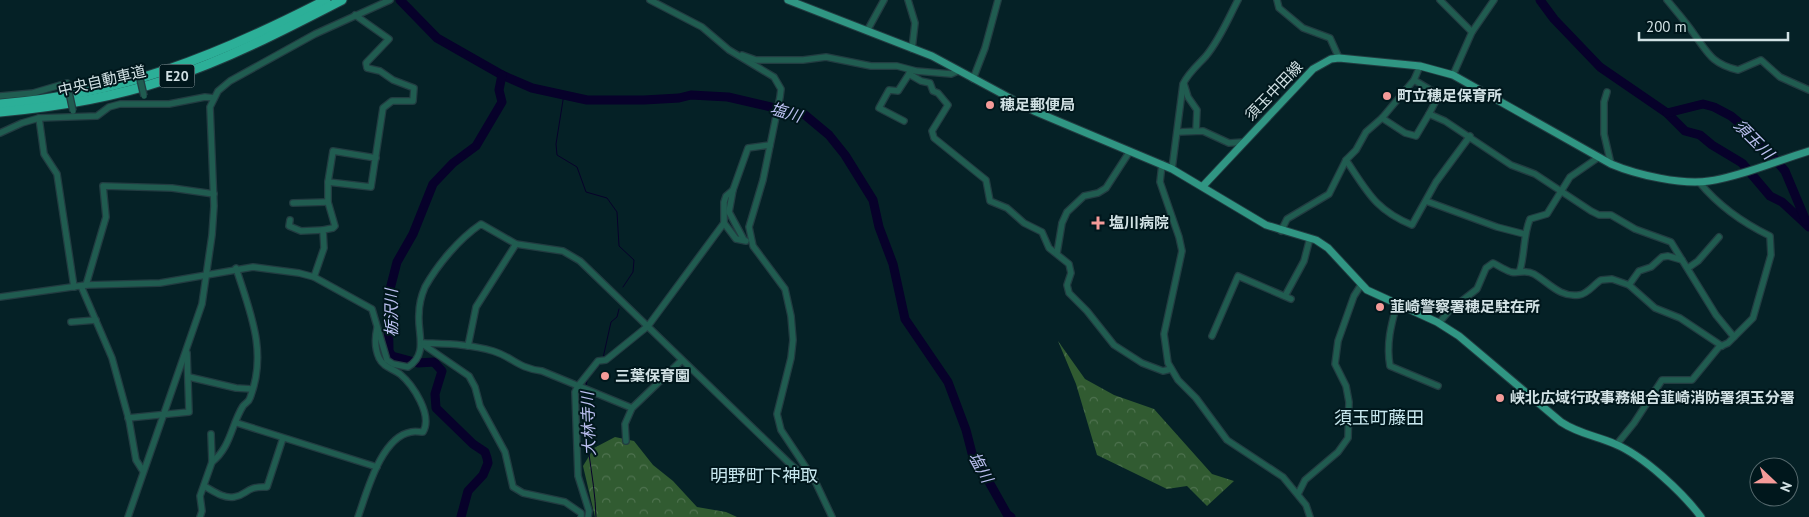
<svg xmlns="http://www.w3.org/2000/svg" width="1809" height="517" viewBox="0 0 1809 517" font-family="'PT Sans','Noto Sans JP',sans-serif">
<defs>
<pattern id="forest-crowns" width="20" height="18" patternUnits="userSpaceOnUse" patternTransform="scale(1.25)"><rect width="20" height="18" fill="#315b31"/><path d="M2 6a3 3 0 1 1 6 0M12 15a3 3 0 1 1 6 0" fill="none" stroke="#4e724f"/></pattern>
</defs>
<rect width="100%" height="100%" fill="#052126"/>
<g fill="url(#forest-crowns)">
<polygon points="1058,341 1085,379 1114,395 1154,409 1212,474 1234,481 1207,506 1187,486 1167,489 1097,455 1076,384"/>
<polygon points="615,437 634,441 653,465 673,481 697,507 726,512 737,517 595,517 583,466 594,448"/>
</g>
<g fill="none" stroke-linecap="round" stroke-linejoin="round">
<g stroke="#07012a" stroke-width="1">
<polyline points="564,94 556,144 557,155 577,167 586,192 607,198 617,212 619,246 634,260 633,272 623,287"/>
<polyline points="603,358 611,322 617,317 619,309"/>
<polyline points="586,387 587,380 602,362"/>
<path d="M585,391c-3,43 10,84 11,126"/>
</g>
<g stroke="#07012a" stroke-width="9">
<polyline points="400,0 437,38 502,75 532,88 587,100 644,100 679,98 691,95 728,97 805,115 829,135 845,155 873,200 879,227 893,264 905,319 948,382 966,430 974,461 984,473 1007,514 1011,517"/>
<polyline points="1540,0 1554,19 1600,67 1667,113 1685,131 1700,135 1712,145 1742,163 1770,196 1782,202 1809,227"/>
<polyline points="1667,113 1703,104 1714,107 1731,116 1754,135 1785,171 1806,221"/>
<polyline points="461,517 468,491 483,475 488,463 487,458 485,452 473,444 436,408 435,394 442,371 434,362 418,363 392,356 389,351 388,297 397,262 413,234 433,184 453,163 476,146 502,102 499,90 502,75"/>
</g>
<g stroke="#223c41" stroke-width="8">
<g id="minor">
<polyline points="650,0 702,27 729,50 774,77 781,89 780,97 763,180 749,227 753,246 785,289 791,316 793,340 791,358 777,414 781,430 815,481 832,517"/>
<polyline points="908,0 915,23 912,49"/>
<polyline points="1277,0 1279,8 1303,28 1330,38 1339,58"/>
<polyline points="1440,0 1472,32"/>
<path d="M1667,0c9,11 19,22 27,34 14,19 18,30 44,36l23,-10 19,17 29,13"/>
<polyline points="867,31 884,0"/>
<polyline points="742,55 756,60 803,60 826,57 871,66 897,66 916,71 951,74 958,71"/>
<polyline points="910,70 909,74 921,81 930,83 933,91 938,93 948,105 932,131 934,138 986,180 990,201 1007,208 1024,223 1042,232 1049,248 1069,264 1071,273 1067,285 1069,293 1087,311 1114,345 1142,363 1163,371 1171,369"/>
<polyline points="1453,75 1472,32 1494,0"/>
<polyline points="973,79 985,48 998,0"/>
<polyline points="1414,80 1439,95 1429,114 1445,121 1511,165 1535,174 1591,211 1599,215 1611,215 1635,229 1671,242 1716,315 1734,337"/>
<polyline points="1184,84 1188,97 1197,110 1196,131"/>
<polyline points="1607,92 1604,102 1604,134 1611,164"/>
<polyline points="0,96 33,93 67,83"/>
<polyline points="39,118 44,154 57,174 74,287"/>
<polyline points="1382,118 1405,133 1416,136 1429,114"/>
<polyline points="904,121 879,108 889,90 898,91 909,74"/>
<polyline points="1178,132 1203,131 1229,143 1244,142"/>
<polyline points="0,133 22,123 39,118 97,116 109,107 120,104 169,104 205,97 214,98"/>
<path d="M1346,160c21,31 29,50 66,65l24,-43 34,-46"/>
<polyline points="1162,164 1160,182 1179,237 1182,251 1164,334 1168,363 1178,380 1196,398 1227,440 1283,477 1306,505 1310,517"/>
<path d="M1172,169l11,-85c6,-12 15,-19 23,-28 14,-17 22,-37 32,-56"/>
<polyline points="328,182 371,187 383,108 392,101 413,101 414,88 393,80 380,71 367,68 366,63 389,39 355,15"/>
<polyline points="733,190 729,212 744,240"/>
<polyline points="1426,201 1497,227 1524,234"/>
<polyline points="293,203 328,202"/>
<polyline points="290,220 289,226 301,231 323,230"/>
<polyline points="724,223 736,239 746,241"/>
<polyline points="1281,231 1287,219 1329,194 1346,160 1356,150 1366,132 1382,118 1414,80 1420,66"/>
<polyline points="1057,253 1062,223 1067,212 1084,196 1098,193 1106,188 1130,151"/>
<polyline points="1688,268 1698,261 1719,237"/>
<path d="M1520,270c5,-17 3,-34 10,-51l17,-5 23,-37 29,-20"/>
<polyline points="314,277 324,248 323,230 333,228 335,226 328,202 328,182 333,151 376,158"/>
<polyline points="86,285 106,217 103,186 172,188 214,194"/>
<polyline points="1629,285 1639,271 1651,267 1662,257 1668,256 1682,260"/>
<polyline points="81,286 112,358 129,420 136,460 143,471"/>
<polyline points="1285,296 1304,261 1310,238"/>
<path d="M0,297l86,-12 74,-2 93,-16 46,6 15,4 58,32 15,51 6,4 15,3c21,-13 9,-35 11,-53 0,-8 3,-20 6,-27 13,-23 34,-48 56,-63l35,20 47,7 17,10 208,201 16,14 11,5"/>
<path d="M1397,304c-6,21 -11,40 -7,62l48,20"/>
<polyline points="71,322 96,320"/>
<path d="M1439,323l10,-12 28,-22 9,-21 7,-5c6,3 12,7 18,9 8,2 14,-3 23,2 14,8 26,24 45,21 9,-1 15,-11 22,-15l11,-1 17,6 26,23 25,10 42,28"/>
<polyline points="1212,336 1238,276 1291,299"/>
<polyline points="421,343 469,376 475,387 480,406 505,452 513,487 523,493 565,502 581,513 581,517"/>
<path d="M424,343c23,1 46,1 69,8 20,6 24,17 49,20l90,37"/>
<polyline points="468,346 476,307 516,244"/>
<polyline points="189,377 236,388 252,389"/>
<polyline points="128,418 189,412 187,353"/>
<polyline points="237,423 377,467"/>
<polyline points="626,441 625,424 632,408 682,360"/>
<path d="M1617,444l17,-21 28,-43h30l27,-33 9,-4 25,-25 18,-63 -1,-19c-27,-13 -52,-31 -71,-54"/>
<path d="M212,462c19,-15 19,-37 31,-56 2,-3 6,-4 7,-8 18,-46 0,-86 -14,-130"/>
<path d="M204,486c8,4 19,13 30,11 14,-2 11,-11 33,-10l16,-49"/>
<polyline points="1298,494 1305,480 1338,452 1348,438 1349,402 1346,386 1335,364 1338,341 1354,296 1361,285"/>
<polyline points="128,517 202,304 212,235 214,206 210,107 218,91 230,81 315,34 390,0"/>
<polyline points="200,517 202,511 200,496 212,462 211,434"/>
<path d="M358,517c9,-25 23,-80 53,-85 4,-1 8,0 12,0 10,-17 -10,-47 -23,-58 -8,-6 -16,-6 -21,-16 -4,-9 -4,-21 -2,-30"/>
<polyline points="588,517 589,511 578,476 575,392 578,386 598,361 606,360 648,326 724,223 724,202 726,196 733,190 748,148 770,145"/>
</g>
</g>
<g stroke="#223c41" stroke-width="9">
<g id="major">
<path d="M788,0l144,56 102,55 138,58 94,56 50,15 12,8 39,42 70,32 22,14 102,86c18,12 36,14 54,22 29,12 68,49 86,73"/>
<path d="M1203,186l110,-117 18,-10 8,-1 81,8 33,9 158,89c26,11 71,21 98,17 30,-4 70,-21 100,-30"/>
</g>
</g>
<g stroke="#223c41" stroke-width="11">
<g id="highway">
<path d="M0,104c123,-10 217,-48 326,-104"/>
<path d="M0,112c56,-5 111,-14 165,-32 61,-20 119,-50 177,-80"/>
</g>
</g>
<use href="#minor" stroke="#205c50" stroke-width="5.5"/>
<use href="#major" stroke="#309683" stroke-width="7"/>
<use href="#highway" stroke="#2caf98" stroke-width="9"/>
<g stroke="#223c41" stroke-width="8" stroke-linecap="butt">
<g id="minor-bridge">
<polyline points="138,70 144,96"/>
<polyline points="67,83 73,111"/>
</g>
</g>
<use href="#minor-bridge" stroke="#205c50" stroke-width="5.5"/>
</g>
<g fill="#f59b99" stroke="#00171c" stroke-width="2">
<circle cx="1387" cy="96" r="5"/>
<circle cx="990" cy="105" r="5"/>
<path d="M1095.5 215.5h5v5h5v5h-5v5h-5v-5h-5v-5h5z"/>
<circle cx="1380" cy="307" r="5"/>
<circle cx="605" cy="376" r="5"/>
<circle cx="1500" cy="398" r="5"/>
</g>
<g text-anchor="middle" stroke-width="4" stroke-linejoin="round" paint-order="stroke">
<rect fill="#00171c" stroke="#92a4a8" stroke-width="1" x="159.5" y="64.5" width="35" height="23" rx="4"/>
<g font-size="14" font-weight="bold" fill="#d1e1e4">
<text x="177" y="81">E20</text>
</g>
<g font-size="15" fill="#d1e1e4" stroke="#00171c">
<text transform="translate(102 81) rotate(-13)" y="5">中央自動車道</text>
<text transform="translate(1274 91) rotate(-46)" y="5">須玉中田線</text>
</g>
<g font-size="15" font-weight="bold" fill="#d1e1e4" stroke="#00171c" text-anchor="start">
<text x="1397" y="101">町立穂足保育所</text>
<text x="1000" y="110">穂足郵便局</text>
<text x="1109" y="228">塩川病院</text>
<text x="1390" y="312">韮崎警察署穂足駐在所</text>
<text x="615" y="381">三葉保育園</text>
<text x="1510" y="403">峡北広域行政事務組合韮崎消防署須玉分署</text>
</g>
<g font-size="16" font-style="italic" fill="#bcc1f2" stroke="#00171c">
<text transform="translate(786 112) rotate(16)" y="6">塩川</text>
<text transform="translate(1754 139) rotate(45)" y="6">須玉川</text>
<text transform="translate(391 313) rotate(-90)" y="6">栃沢川</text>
<text transform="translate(588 424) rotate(-92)" y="6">大林寺川</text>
<text transform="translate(981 467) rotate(61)" y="6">塩川</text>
</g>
<g font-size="18" fill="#c7e7ee" stroke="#00171c">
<text x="1379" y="424">須玉町藤田</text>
<text x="764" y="482">明野町下神取</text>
</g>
</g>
<g transform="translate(1774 482) rotate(112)"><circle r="24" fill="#00171c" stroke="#54686c"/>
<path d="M0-4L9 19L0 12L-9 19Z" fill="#f59b99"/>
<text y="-8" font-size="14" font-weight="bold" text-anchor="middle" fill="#d1e1e4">N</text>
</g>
<path d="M1639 32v8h149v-8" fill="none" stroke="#d1e1e4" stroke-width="2.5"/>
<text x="1646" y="32" font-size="15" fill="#d1e1e4" stroke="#00171c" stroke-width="4" paint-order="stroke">200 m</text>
</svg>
